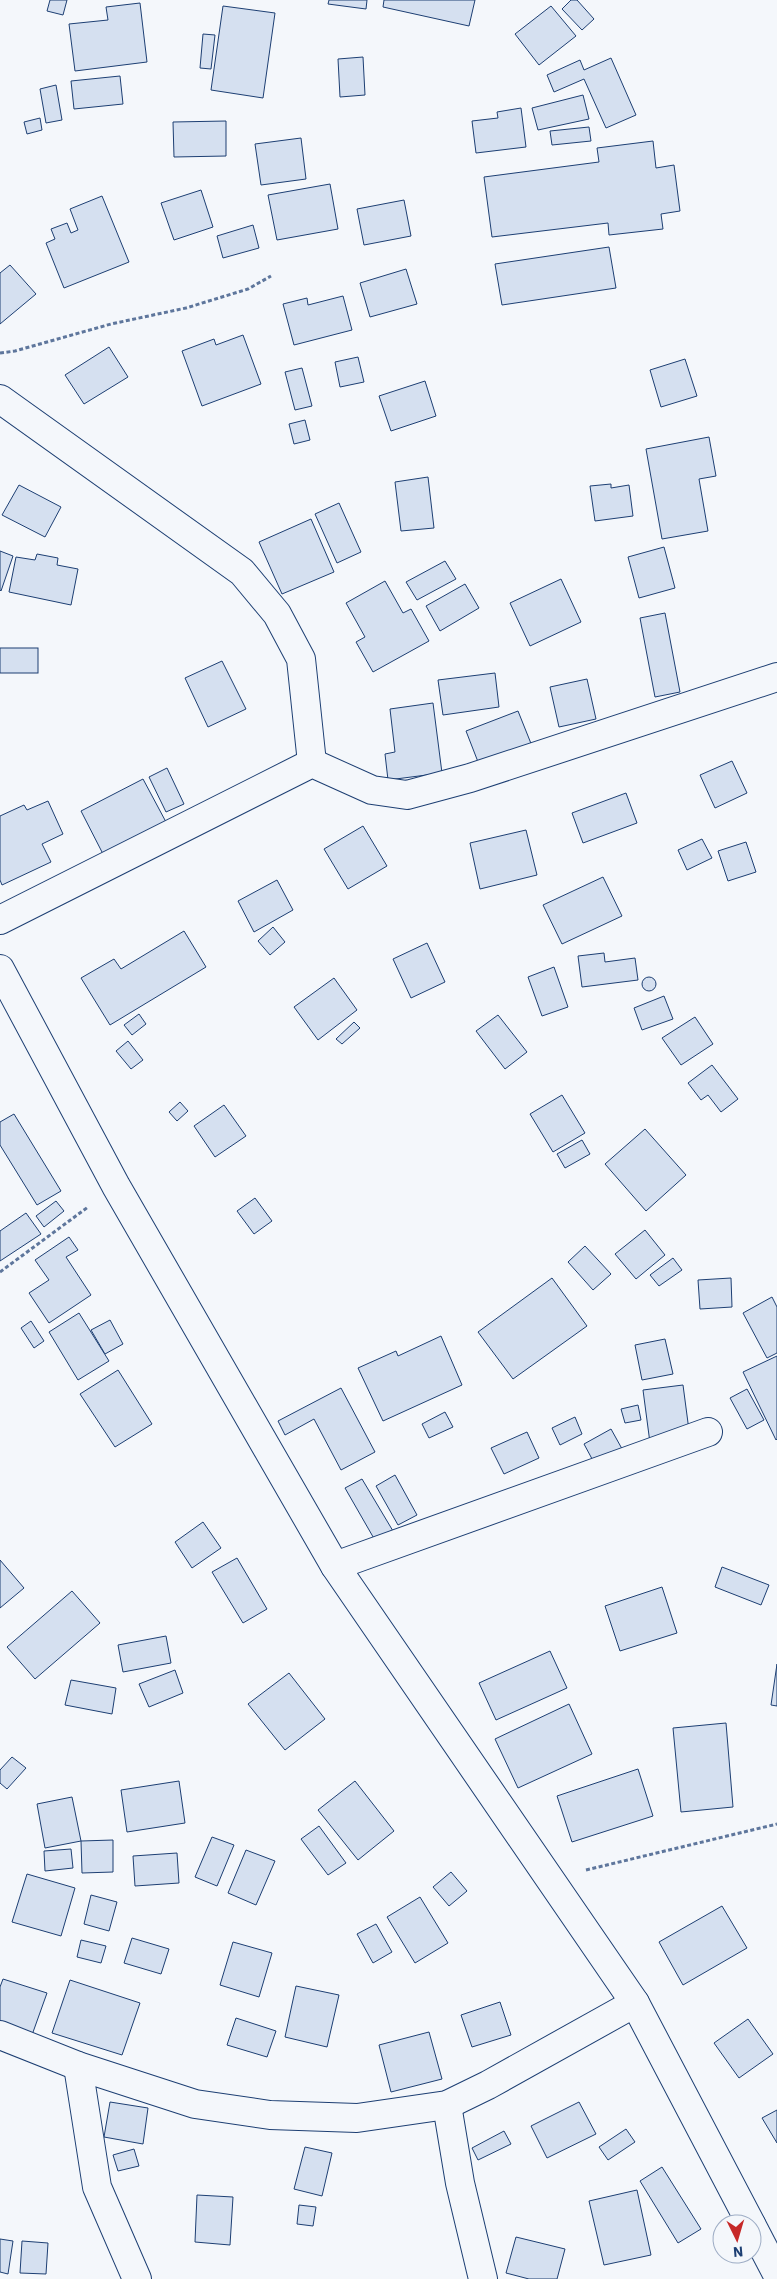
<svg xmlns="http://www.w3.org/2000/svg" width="777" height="2279" viewBox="0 0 777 2279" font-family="'IBM Plex Sans',sans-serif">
<rect width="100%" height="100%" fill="#f4f7fb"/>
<g fill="#d5e0f0" stroke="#1d3f73">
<polygon points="50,0 67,0 63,15 47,11"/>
<polygon points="329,0 367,0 366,9 328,4"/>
<polygon points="384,0 475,0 469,26 383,7"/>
<polygon points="571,0 577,0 594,19 582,30 562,9"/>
<polygon points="140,3 147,62 75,71 69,24 108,20 106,7"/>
<polygon points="223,6 275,13 263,98 211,90"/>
<polygon points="551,6 576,36 539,65 515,34"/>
<polygon points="203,34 215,35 211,69 200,68"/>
<polygon points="363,57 365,95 340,97 338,59"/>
<polygon points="611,58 636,115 606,128 584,79 554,92 547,75 580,60 584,70"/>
<polygon points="120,76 123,104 74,109 71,81"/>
<polygon points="56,85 62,120 46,123 40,89"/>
<polygon points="583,95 589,119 538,130 532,108"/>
<polygon points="521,108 526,147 476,153 472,121 498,118 497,112"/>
<polygon points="40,118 42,130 27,134 24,122"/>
<polygon points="226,121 226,156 174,157 173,122"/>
<polygon points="589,127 591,141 552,145 550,131"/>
<polygon points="301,138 306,179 261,185 255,144"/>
<polygon points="653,141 656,168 674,165 680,211 661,214 663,229 609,235 608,223 492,237 484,177 599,162 597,148"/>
<polygon points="330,184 338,229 277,240 268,195"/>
<polygon points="201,190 213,227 174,240 161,203"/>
<polygon points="102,196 129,262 64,288 46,243 55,239 51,229 67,223 71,233 78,230 70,209"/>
<polygon points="404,200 411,236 364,245 357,209"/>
<polygon points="253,225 259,248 223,258 217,236"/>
<polygon points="609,247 616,288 502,305 495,264"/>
<polygon points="10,265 36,294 0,324 0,273"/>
<polygon points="406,269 417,304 370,317 360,283"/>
<polygon points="343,296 352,330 294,345 283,304 307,298 308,305"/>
<polygon points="243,335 261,384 202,406 182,351 214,339 216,345"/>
<polygon points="109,347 128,377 84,404 65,375"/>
<polygon points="358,357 364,382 340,387 335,362"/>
<polygon points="685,359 697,396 661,407 650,370"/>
<polygon points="302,368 312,406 295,410 285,372"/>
<polygon points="425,381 436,416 391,431 379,396"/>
<polygon points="305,420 310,440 294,444 289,424"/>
<polygon points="709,437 716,476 699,479 708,531 662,539 646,449"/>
<polygon points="428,477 434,528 401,531 395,482"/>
<polygon points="611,484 611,488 629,485 633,516 595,521 590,486"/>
<polygon points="19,485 61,507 45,537 2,515"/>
<polygon points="339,503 361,552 337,563 315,514"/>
<polygon points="311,519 334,572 282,594 259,542"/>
<polygon points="664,547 675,588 639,598 628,557"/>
<polygon points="0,551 13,556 1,591 0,590"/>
<polygon points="37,554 58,558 57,565 78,569 71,605 9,592 16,557 35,560"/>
<polygon points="445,561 456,579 417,600 406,582"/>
<polygon points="561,579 581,622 530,646 510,603"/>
<polygon points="385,581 403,613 411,609 429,641 373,672 356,642 365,637 346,603"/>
<polygon points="465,584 479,608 440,631 426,606"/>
<polygon points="665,613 680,692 655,697 640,618"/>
<rect x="0" y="648" width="38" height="25"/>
<polygon points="222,661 246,709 208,727 185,678"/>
<polygon points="495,673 499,707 443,715 438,680"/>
<polygon points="587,679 596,719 559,727 550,687"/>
<polygon points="433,703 442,773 388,780 385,754 395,752 390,709"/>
<polygon points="518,711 532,746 480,767 466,731"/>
<polygon points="732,761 747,793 715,808 700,775"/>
<polygon points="167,768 184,804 166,812 149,777"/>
<polygon points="143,779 166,822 103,854 81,811"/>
<polygon points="626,793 637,823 583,843 572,813"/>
<polygon points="48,801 63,834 42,844 51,862 2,885 0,880 0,816 24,805 27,810"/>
<polygon points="363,826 387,866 348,889 324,849"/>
<polygon points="526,830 537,875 480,889 470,843"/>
<polygon points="702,839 712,858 687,870 678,850"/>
<polygon points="746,842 756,872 728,881 718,851"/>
<polygon points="603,877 622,916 562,944 543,905"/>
<polygon points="277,880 293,910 254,932 238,901"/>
<polygon points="273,927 285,942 270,955 258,941"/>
<polygon points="184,931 206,967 110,1025 81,978 114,959 121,969"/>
<polygon points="427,943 445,982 411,998 393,959"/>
<polygon points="604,953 605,962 635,958 638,980 582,987 578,956"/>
<polygon points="554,967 568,1007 542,1016 528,977"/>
<circle cx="649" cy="984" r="7"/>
<polygon points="334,978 357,1010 318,1040 294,1007"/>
<polygon points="664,996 673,1019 642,1030 634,1008"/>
<polygon points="139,1014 146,1024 132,1035 124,1025"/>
<polygon points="498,1015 527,1052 505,1069 476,1031"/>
<polygon points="695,1017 713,1044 681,1065 662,1038"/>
<polygon points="354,1022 360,1028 342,1044 336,1039"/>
<polygon points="128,1041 143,1060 131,1069 116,1051"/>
<polygon points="712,1065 738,1099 721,1112 708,1095 701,1100 688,1083"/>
<polygon points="562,1095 585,1133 553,1152 530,1114"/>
<polygon points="180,1102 188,1111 177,1121 169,1112"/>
<polygon points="224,1105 246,1136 215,1157 194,1126"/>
<polygon points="14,1114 61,1191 37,1205 0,1145 0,1122"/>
<polygon points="645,1129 686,1175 646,1211 605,1164"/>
<polygon points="582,1140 590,1154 565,1168 557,1154"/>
<polygon points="255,1198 272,1221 254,1234 237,1211"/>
<polygon points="56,1201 64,1211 44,1227 36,1216"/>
<polygon points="26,1213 41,1234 0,1261 0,1231"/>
<polygon points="645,1230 665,1255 636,1279 615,1254"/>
<polygon points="69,1237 78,1250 66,1257 91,1295 49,1323 29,1293 49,1280 35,1260"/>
<polygon points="585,1246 611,1274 593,1290 568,1262"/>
<polygon points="673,1258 682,1270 659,1286 650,1275"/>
<polygon points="552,1278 587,1326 513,1379 478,1332"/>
<polygon points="731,1278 732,1307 700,1309 698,1280"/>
<polygon points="772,1297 777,1307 777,1353 767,1358 743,1313"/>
<polygon points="79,1313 109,1361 78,1380 49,1332"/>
<polygon points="110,1320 123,1344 105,1354 91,1330"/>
<polygon points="31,1321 44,1341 34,1348 21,1328"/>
<polygon points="441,1336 462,1385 383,1421 358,1368 396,1351 398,1356"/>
<polygon points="665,1339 673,1374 642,1380 635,1345"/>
<polygon points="777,1356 777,1439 776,1440 743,1372"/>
<polygon points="118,1370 152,1424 115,1447 80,1394"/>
<polygon points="683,1385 690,1438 650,1443 643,1390"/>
<polygon points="341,1388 375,1452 341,1470 314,1419 285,1435 278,1421"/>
<polygon points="747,1389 764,1420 747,1429 730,1398"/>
<polygon points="638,1405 641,1420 625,1423 621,1409"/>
<polygon points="445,1412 453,1427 429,1438 422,1424"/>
<polygon points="575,1417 582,1434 560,1445 552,1428"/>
<polygon points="611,1429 626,1456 598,1470 584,1444"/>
<polygon points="527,1432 539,1458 504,1474 491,1448"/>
<polygon points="395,1475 417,1515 398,1525 376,1486"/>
<polygon points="362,1479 393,1531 376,1542 345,1488"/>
<polygon points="203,1522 221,1548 192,1568 175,1542"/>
<polygon points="237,1558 267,1609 243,1623 212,1572"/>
<polygon points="0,1560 24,1588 0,1608"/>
<polygon points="722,1567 769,1585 761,1605 715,1587"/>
<polygon points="662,1587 677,1633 620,1651 605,1606"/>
<polygon points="72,1591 100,1623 35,1679 7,1647"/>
<polygon points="166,1636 171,1663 123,1672 118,1645"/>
<polygon points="550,1651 567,1688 496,1720 479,1683"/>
<polygon points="777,1664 777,1706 771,1705"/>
<polygon points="175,1670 183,1693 149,1707 139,1684"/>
<polygon points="289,1673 325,1719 285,1750 248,1704"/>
<polygon points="71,1680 116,1688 112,1714 65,1705"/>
<polygon points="569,1704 592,1754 518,1788 495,1739"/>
<polygon points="726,1723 733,1807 681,1812 673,1728"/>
<polygon points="12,1757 26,1768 7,1789 0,1783 0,1770"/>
<polygon points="638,1769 653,1816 572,1842 557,1796"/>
<polygon points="179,1781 185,1823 127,1832 121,1790"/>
<polygon points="355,1781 394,1831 358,1860 318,1810"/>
<polygon points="72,1797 81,1841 45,1848 37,1804"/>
<polygon points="319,1826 346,1863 328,1875 301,1839"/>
<polygon points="212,1837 234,1845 217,1886 195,1877"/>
<polygon points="113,1840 113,1872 82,1873 81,1841"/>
<polygon points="71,1849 73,1868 45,1871 44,1851"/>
<polygon points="246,1850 275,1861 256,1905 228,1893"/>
<polygon points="177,1853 179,1883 135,1886 133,1856"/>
<polygon points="451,1872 467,1891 449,1906 433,1887"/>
<polygon points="27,1874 75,1888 61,1936 12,1922"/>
<polygon points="91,1895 117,1902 109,1931 84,1924"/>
<polygon points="420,1897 448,1943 415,1963 387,1917"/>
<polygon points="722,1906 747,1948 683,1985 659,1942"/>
<polygon points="376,1924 392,1952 373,1963 357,1934"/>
<polygon points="132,1938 169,1949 161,1974 124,1963"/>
<polygon points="81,1940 106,1946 101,1963 77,1957"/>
<polygon points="233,1942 272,1953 259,1997 220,1985"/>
<polygon points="3,1979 47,1993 32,2035 0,2025 0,1987"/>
<polygon points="70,1980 140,2003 122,2055 52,2033"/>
<polygon points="296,1986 339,1995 327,2047 285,2037"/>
<polygon points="500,2002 511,2035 472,2047 461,2015"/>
<polygon points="236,2018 276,2031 267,2057 227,2045"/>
<polygon points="748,2019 773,2054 739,2078 714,2043"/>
<polygon points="429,2032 442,2079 391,2092 379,2045"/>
<polygon points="110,2102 148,2108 143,2144 104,2137"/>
<polygon points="579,2102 596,2134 547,2158 531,2126"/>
<polygon points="777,2110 777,2143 762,2118"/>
<polygon points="626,2129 635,2142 608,2160 599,2147"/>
<polygon points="504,2131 511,2144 478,2160 472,2148"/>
<polygon points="305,2147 332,2153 322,2196 294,2189"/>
<polygon points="134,2149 139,2166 118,2171 113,2155"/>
<polygon points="662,2167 701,2229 678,2243 640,2181"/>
<polygon points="637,2190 651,2255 604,2265 589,2201"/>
<polygon points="197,2195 233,2197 230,2245 195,2242"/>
<polygon points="299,2205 316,2207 313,2226 297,2224"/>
<polygon points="516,2237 565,2249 557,2279 529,2279 506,2273"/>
<polygon points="0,2239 13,2241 8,2274 0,2272"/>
<polygon points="22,2241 48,2243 46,2274 20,2273"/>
</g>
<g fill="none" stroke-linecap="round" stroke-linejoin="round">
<g stroke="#1d3f73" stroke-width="30">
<g id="minor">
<polyline points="0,399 242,572 277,614 301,659 312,763"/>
<polyline points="0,920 312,763 372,790 407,795 470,778 777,677"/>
<polyline points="335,1566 708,1432"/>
<polyline points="0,2035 78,2066 195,2104 270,2115 357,2118 447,2105 488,2085 635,2003"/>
<polyline points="78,2066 97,2187 137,2279"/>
<polyline points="447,2105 460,2183 483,2279"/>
</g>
</g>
<g stroke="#1d3f73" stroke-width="30">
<g id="tertiary">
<polyline points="0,969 116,1186 335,1566 635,2003 751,2224"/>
<polyline points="752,2226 777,2274"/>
</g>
</g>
<g stroke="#5e769c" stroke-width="3" stroke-dasharray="4 2.5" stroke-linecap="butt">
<polyline points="0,353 15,351 111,324 186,308 248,289 271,276"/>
<polyline points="0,1272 88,1207"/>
<polyline points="586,1870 777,1824"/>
</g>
<use href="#minor" stroke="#f4f7fb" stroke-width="28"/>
<use href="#tertiary" stroke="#f4f7fb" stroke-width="28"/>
</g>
<g transform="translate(737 2239) rotate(175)"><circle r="24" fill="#f4f7fb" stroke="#9eadc5"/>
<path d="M0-4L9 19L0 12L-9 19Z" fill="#c62828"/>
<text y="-8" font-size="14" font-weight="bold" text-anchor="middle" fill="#1d3f73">N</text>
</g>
</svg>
